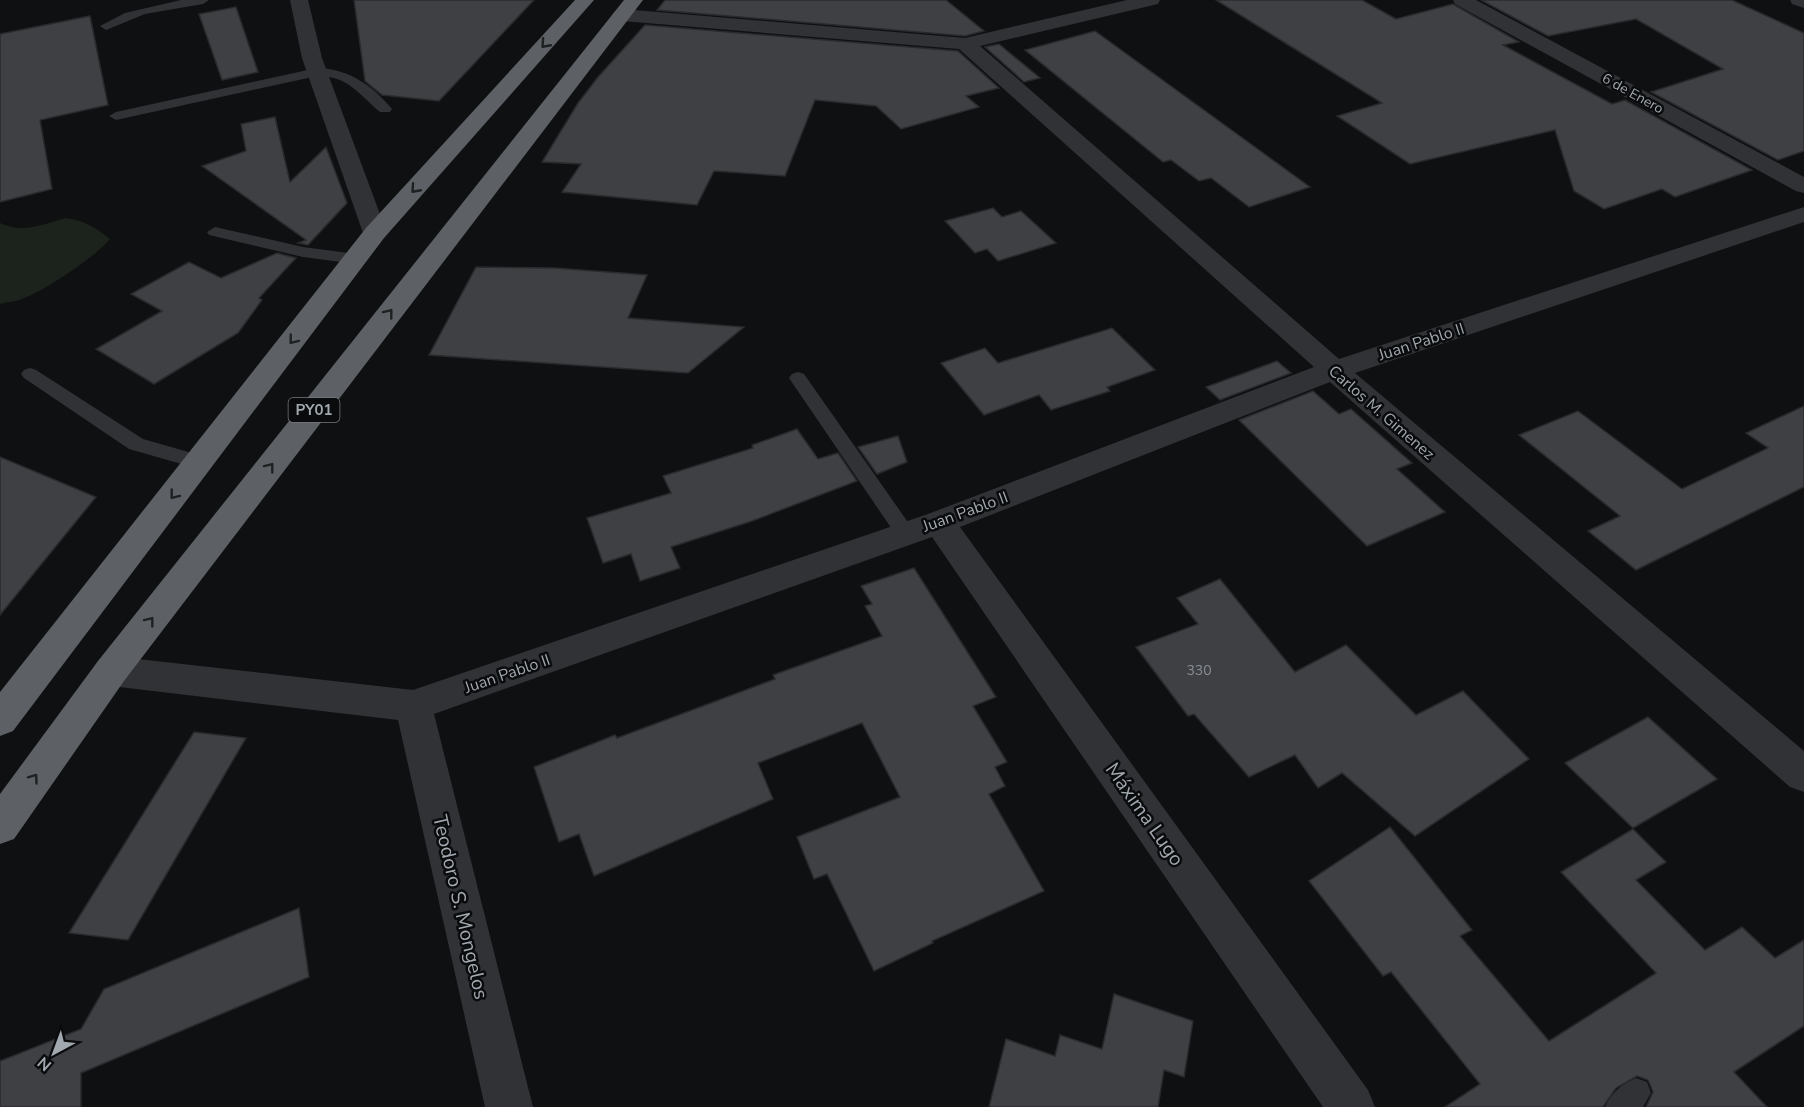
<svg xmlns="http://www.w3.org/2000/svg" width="1804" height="1107" viewBox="0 0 1804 1107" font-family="'Nunito Sans',sans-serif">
<rect width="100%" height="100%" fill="#0f1011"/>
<path fill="#1c231c" d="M66,218c19,3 29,9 44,21 -15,18 -68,54 -91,61 -6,2 -13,2 -19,4v-81c22,11 44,1 66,-5z"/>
<g fill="#3e4044" stroke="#2a2a2d" stroke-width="1.5">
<polygon points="354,0 534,0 439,101 382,95 365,81"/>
<polygon points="665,0 946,0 984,31 965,36 657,10"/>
<polygon points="1216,0 1362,0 1396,19 1453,4 1519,42 1503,45 1612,104 1625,100 1752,170 1675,197 1662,189 1604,209 1574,191 1555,130 1410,164 1337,116 1382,103"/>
<polygon points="1481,0 1732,0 1804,33 1804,151 1778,160 1651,92 1723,69 1636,19 1548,36"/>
<polygon points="236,7 258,72 222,80 199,14"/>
<polygon points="90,16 108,105 40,120 52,189 0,202 0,34"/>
<polygon points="645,25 958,51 999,88 966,96 979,107 901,129 876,106 815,100 785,176 714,171 697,205 562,192 581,164 542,162 578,103 598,77"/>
<polygon points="1095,31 1255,147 1310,187 1249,207 1211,178 1199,181 1171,160 1163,162 1025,50"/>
<polygon points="999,44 1040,78 1024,82 985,47"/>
<polygon points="275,117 290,182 326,147 347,203 308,245 298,243 306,240 202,166 246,151 241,124"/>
<polygon points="993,208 1002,217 1021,211 1056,243 998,261 987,249 975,253 945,221"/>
<polygon points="277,253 296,258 259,298 262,300 238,333 154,384 96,349 162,311 131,294 189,262 221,278"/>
<polygon points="476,267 555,268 647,275 628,318 744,327 688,373 429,355"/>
<polygon points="1112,328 1155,370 1107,387 1110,391 1051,410 1039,395 984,415 941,363 985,348 998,363"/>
<polygon points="1277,361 1291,373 1220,400 1206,387"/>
<polygon points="1313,391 1339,414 1351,409 1412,463 1397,469 1445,512 1367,546 1239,420"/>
<polygon points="1804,406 1804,487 1636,570 1588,531 1620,516 1519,435 1578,411 1682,489 1768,448 1746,433"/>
<polygon points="797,429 818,459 838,453 857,481 752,521 671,547 680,568 640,581 631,554 603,563 587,518 671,493 663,476 753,448 752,445"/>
<polygon points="898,436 907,462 877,474 858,447"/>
<polygon points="0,457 96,497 0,615"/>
<polygon points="914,568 996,697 973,706 1007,762 995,767 1005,786 989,794 1044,891 932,941 933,943 874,971 827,874 814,879 797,837 900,797 862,723 758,763 773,799 594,876 579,834 559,842 534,767 615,735 617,738 775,679 773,675 882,636 865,606 872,604 861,586"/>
<polygon points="1220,579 1295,672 1346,645 1416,715 1463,691 1529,759 1415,836 1342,773 1318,788 1295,755 1249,777 1194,714 1188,716 1136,647 1198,624 1177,598"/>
<polygon points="1648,717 1717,779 1633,828 1565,763"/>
<polygon points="194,732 246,738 128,940 69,933"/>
<polygon points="1390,827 1472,930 1460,936 1549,1041 1656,973 1561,872 1633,829 1666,862 1636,880 1705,950 1742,927 1775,958 1804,940 1804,1026 1734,1072 1767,1107 1646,1107 1653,1092 1648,1080 1637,1076 1616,1088 1603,1107 1445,1107 1480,1084 1391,972 1383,976 1309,881"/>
<polygon points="299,908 309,977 81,1073 81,1107 0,1107 0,1061 81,1029 104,989"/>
<polygon points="1114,994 1193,1021 1184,1077 1164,1070 1158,1107 989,1107 1006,1039 1055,1056 1060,1035 1102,1049"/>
</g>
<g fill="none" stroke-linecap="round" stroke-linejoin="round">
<g fill="#313235" fill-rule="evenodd">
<polygon points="181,0 209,0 203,4 145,14 106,30 100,26 125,13"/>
<path d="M317,68c32,1 55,17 75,41l-2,3h-10c-23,-19 -31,-36 -63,-36l-201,44 -7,-4 7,-4z"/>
<polygon points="215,227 303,247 356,254 364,259 356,264 303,257 209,235 207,232"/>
<polygon points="30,368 36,370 143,439 206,457 209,462 206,467 199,469 129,449 24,378 21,374 24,370"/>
<polygon points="798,372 804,374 912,528 915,533 912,538 905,541 898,538 789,378 792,374"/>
<path d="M1636,1078l11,4 4,11 -8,14h-38c6,-14 17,-23 31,-29z"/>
</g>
<g fill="#313235" fill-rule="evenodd">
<polygon points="290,0 308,0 322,58 387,233 384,238 375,240 366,238 363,233 302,58"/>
<polygon points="1127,0 1160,0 1158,4 980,46 1339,359 1804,207 1804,222 1355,373 1804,751 1804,792 1790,787 1330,382 960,527 1368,1090 1375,1107 1323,1107 932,537 434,714 533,1107 485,1107 398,720 111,686 98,681 93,671 98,661 111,656 413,690 928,514 1314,367 959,49 622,21 615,19 612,15 615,11 622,9 965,38"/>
<polygon points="1453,0 1476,0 1804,177 1804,193 1796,191 1455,4"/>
<polygon points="1790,0 1804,0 1804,8 1792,4"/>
</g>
<g fill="#5d6166" fill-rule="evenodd">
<polygon points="575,0 594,0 384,238 13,731 0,736 0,692 366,228"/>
<polygon points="624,0 643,0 124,681 14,839 0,844 0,794 98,661"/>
</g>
</g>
<defs><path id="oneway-chevron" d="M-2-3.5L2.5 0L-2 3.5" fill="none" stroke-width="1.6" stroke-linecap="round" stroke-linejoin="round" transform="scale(1.5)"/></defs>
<g stroke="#1f2022">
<use href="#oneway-chevron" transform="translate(545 44) rotate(132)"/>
<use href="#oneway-chevron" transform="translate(415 189) rotate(132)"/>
<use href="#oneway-chevron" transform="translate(389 313) rotate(-52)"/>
<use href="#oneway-chevron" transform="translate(293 340) rotate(128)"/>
<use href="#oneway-chevron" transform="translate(270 467) rotate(-52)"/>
<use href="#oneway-chevron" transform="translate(174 495) rotate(128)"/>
<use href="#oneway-chevron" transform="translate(150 621) rotate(-52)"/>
<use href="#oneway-chevron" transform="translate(34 778) rotate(-54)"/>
</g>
<g text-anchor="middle" stroke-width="5" stroke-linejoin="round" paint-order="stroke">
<g font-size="14" fill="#a2a8b0" stroke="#0a0b0c">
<text transform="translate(1633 93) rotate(29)" y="5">6 de Enero</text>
</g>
<g font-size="14" fill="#898e95">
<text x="1199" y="675">330</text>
</g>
<rect fill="#0a0b0c" stroke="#74797f" stroke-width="1.5" x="288.5" y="398" width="51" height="24" rx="4.5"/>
<g font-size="15" font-weight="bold" fill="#a2a8b0">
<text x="314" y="415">PY01</text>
</g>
<g font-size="16" fill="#a2a8b0" stroke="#0a0b0c">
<text transform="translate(1421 341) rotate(-18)" y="6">Juan Pablo II</text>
<text transform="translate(1382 412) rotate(41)" y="6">Carlos M. Gimenez</text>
<text transform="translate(965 511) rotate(-20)" y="6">Juan Pablo II</text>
<text transform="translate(507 673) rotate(-19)" y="6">Juan Pablo II</text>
</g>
<g font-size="20" fill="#a2a8b0" stroke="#0a0b0c">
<text transform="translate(1145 814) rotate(55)" y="7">Máxima Lugo</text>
<text transform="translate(461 907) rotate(77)" y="7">Teodoro S. Mongelos</text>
</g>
</g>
<g transform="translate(54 1053) rotate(221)" stroke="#0a0b0c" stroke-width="4.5" paint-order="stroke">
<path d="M0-4.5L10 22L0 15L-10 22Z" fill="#a2a8b0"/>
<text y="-9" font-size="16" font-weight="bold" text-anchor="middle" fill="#a2a8b0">N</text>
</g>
</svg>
